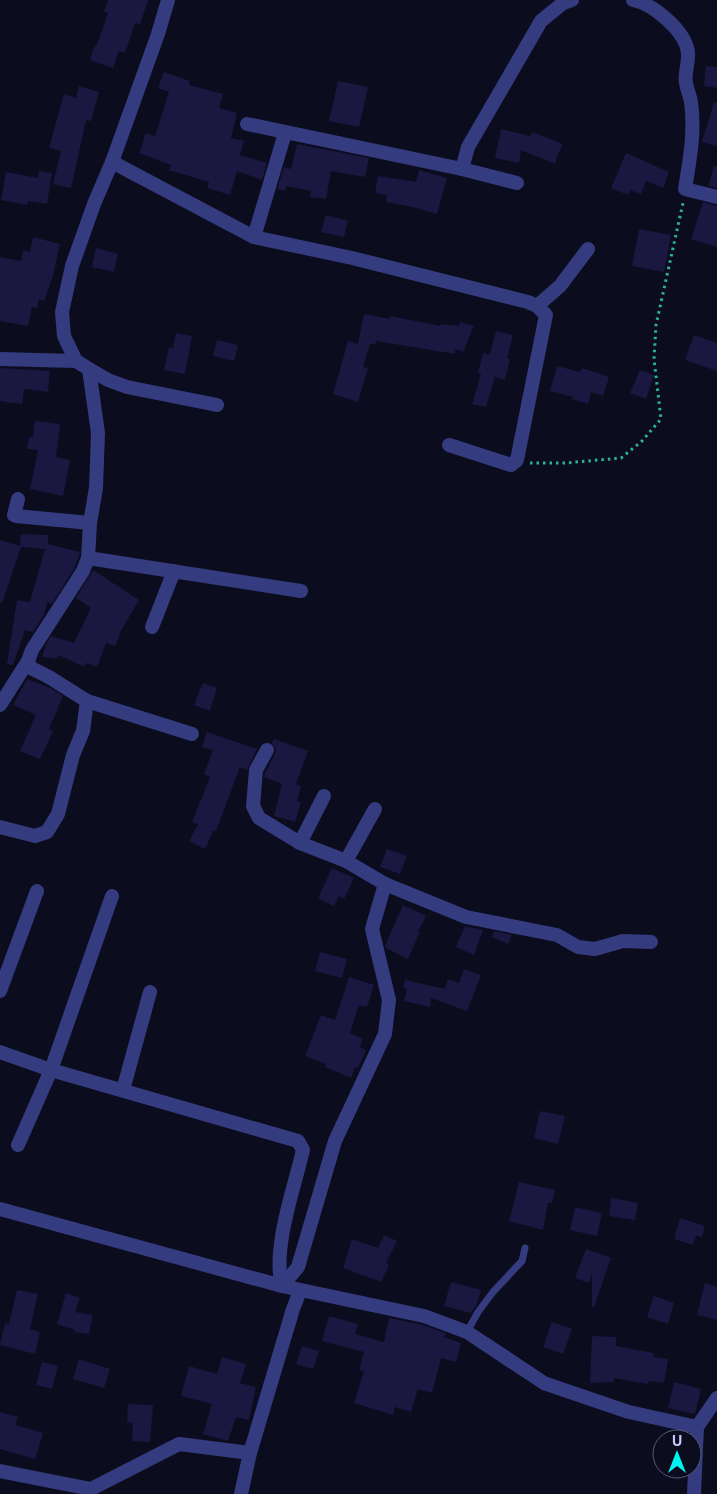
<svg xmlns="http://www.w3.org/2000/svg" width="717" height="1494" viewBox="0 0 717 1494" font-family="Inter,sans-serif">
<rect width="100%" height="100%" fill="#0c0c1f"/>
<g fill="#1a1740">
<polygon points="108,0 148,0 140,24 135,23 125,53 119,51 113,68 90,60 95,45 97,45 108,13 104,12"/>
<polygon points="706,66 717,67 717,88 704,86"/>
<polygon points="164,72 190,81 189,85 223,94 219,108 237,113 231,138 244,141 240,155 267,163 262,180 237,171 230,195 207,188 209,182 169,170 171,165 139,153 146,133 155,136 169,92 158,88"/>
<polygon points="338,81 368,87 359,127 329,121"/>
<polygon points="79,86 99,92 91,121 86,120 71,188 53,184 61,151 49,148 64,94 76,98"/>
<polygon points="714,102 717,103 717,146 702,142"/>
<polygon points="501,129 530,136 533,132 563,144 558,154 555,164 521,150 519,163 495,158"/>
<polygon points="297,144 369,158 365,177 331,171 326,199 310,197 311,191 286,186 285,191 277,189 284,167 291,169"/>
<polygon points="626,153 669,172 663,188 646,181 641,194 630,190 628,195 611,188"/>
<polygon points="714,166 717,166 717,188 708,186"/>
<polygon points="419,170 447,178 437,214 413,207 386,202 387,195 375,193 378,176 416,182"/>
<polygon points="39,171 52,173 47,204 28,201 27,205 1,200 6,172 38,178"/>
<polygon points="703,202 717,206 717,247 691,239"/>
<polygon points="326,215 348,221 344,237 321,232"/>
<polygon points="639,229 671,235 664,272 632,266"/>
<polygon points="33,237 60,244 53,276 44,301 39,299 37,308 32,307 28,326 0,321 0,257 21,261 23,250 30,252"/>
<polygon points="96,248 118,254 114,272 92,267"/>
<polygon points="364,314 390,319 390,316 440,326 440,324 459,326 460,322 474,326 463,352 455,349 455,354 376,341 375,344 370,344 363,367 368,368 358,402 333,394 348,341 358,344"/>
<polygon points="496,331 513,335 507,359 510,359 505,380 495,377 486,407 472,404 481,374 478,373 483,353 490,354"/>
<polygon points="176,333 192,336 185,374 164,370 169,347 173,348"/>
<polygon points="694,335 717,343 717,371 685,360"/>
<polygon points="217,340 238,345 234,361 213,356"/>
<polygon points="557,366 580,372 582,368 609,377 603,396 591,392 588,404 572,399 573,397 550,391"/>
<polygon points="0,368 50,371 48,392 24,389 22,404 0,401"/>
<polygon points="640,370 654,375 646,399 630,393"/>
<polygon points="35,421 60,424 56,457 70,460 63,496 30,489 38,450 27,449 29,437 33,437"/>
<polygon points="21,534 48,535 48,544 80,552 75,567 52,604 47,602 44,615 33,632 25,630 13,665 7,664 17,600 30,602 45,549 21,547 2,603 0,602 0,540 20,546"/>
<polygon points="93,570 139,600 119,634 120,634 115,646 106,643 97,667 86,663 85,667 58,655 57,659 42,657 46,645 51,636 74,643 91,608 76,598"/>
<polygon points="27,679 50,688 63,696 49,729 53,731 40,759 20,751 36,715 13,705"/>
<polygon points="203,683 217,688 210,711 194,705"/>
<polygon points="207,732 257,749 247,770 240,767 216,831 214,830 205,849 189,841 198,824 192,822 210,777 204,774 213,750 202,747"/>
<polygon points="274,739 308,751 296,784 301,786 297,801 301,802 295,822 274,816 282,784 264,777 265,773 275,754 276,749 272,743"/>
<polygon points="387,849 407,856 400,874 380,867"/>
<polygon points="332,868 354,878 344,899 339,896 334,906 318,898"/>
<polygon points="403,905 426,916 418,932 420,932 408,959 386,948 385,946"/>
<polygon points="465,926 483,930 474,955 456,947"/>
<polygon points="494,931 512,935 508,944 492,937"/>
<polygon points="320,952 347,959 342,978 315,971"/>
<polygon points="464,969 481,975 467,1011 431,998 430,1007 404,1001 407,989 403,988 405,980 445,989 448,979 459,983"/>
<polygon points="349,977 374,985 367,1007 359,1005 350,1033 363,1039 359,1047 366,1050 358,1068 355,1067 351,1078 325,1067 326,1064 305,1056 321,1015 335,1020"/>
<polygon points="540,1111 565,1116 558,1144 534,1138"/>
<polygon points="519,1182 555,1190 552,1203 548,1203 543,1230 509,1221"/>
<polygon points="611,1198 638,1203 635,1220 609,1216"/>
<polygon points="575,1207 602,1213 597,1236 570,1230"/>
<polygon points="680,1218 705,1226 702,1237 696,1236 693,1245 674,1239"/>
<polygon points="384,1235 397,1241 386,1263 389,1265 381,1282 343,1268 352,1239 378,1248"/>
<polygon points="586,1249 611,1258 594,1307 592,1307 592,1273 589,1283 575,1278"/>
<polygon points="451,1282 481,1290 476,1306 471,1313 444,1306"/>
<polygon points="705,1283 717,1287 717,1320 697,1315"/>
<polygon points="17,1290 38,1294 30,1329 40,1332 35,1354 0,1345 5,1323 9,1324"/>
<polygon points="66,1293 80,1298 75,1312 93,1315 89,1334 75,1332 75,1330 57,1324"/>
<polygon points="654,1296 674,1303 668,1324 647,1317"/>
<polygon points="329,1316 358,1324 355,1334 384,1342 389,1318 423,1325 446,1333 444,1337 461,1343 456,1362 441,1358 432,1393 418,1389 411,1412 395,1407 393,1415 354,1403 364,1371 359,1370 364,1352 322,1341"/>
<polygon points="552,1322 572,1329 563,1354 543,1347"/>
<polygon points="592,1336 616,1337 616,1346 654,1353 653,1357 668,1359 664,1383 649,1381 648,1384 614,1378 614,1382 590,1383"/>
<polygon points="302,1346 319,1351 313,1369 296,1364"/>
<polygon points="222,1357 246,1364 240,1383 256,1387 249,1420 236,1417 228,1441 203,1434 212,1404 181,1396 189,1366 217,1374"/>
<polygon points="79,1359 110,1369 104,1388 73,1379"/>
<polygon points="42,1362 58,1366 52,1389 36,1385"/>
<polygon points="674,1382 701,1389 695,1414 668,1408"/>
<polygon points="128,1404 153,1405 150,1442 132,1441 133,1423 127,1422"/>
<polygon points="0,1412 18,1417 15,1425 43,1433 35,1459 0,1449"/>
</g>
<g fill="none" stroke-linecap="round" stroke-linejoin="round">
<polyline stroke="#2ab399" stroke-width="3" stroke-dasharray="2.5 4" stroke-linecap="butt" points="530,463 565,463 621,458 642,441 661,419 654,359 656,325 683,203"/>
<polyline stroke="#353b7f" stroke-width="7" points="467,1332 478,1312 493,1292 522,1261 525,1248"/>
<g stroke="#353b7f" stroke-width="14">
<path d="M633,0c20,4 53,31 55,53 1,10 -4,20 -2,30 1,7 4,12 5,19 4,31 -1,56 -6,87l32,8"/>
<polyline points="247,124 462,169 517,183"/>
<polyline points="112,162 254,237 352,258 528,302 537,306 546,315 517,460 511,465 449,445"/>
<polyline points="462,169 468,147 541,21 563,3 572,0"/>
<polyline points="254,237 285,133"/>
<polyline points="537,306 560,286 588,249"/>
<polyline points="0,359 76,361"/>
<polyline points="89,369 108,380 127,387 217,405"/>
<polyline points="18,499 14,515 16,516 90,523"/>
<polyline points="88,558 301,591"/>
<polyline points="152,627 174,571"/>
<polyline points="87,701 192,734"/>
<polyline points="0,705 28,661"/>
<polyline points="0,827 35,836 47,832 58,814 73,755 83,731 87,701 49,677 31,668 28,661 32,650 83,571 88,558 90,523 96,488 98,433 89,369 76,361 64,336 62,312 72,266 94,204 112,162 158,34 168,0"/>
<polyline points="300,843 324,796"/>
<polyline points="346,861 375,809"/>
<polyline points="385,884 466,917 557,935 578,947 595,949 623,941 651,942"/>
<polyline points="0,991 37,891"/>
<path d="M0,1052l51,18 247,71 5,9c-9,39 -31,99 -21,136l142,30 43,16 77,51 85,29 68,15"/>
<polyline points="123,1090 150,992"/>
<polyline points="18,1145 51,1070 112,896"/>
<polyline points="0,1209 282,1286 298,1267 335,1141 385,1034 389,1000 372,929 385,884 346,861 300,843 259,818 253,806 256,770 267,750"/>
<polyline points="0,1471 91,1489 179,1444 250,1453"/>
<polyline points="241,1494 250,1453 293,1309 300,1291"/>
</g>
<polyline stroke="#353b7f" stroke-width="14" points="694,1494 697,1427 717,1398"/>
</g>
<g transform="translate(677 1454)"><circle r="24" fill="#0c0c1f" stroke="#585879"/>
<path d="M0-4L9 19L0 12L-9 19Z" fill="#00f4ee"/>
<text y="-8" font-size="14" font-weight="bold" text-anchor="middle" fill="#c9caff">U</text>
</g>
</svg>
